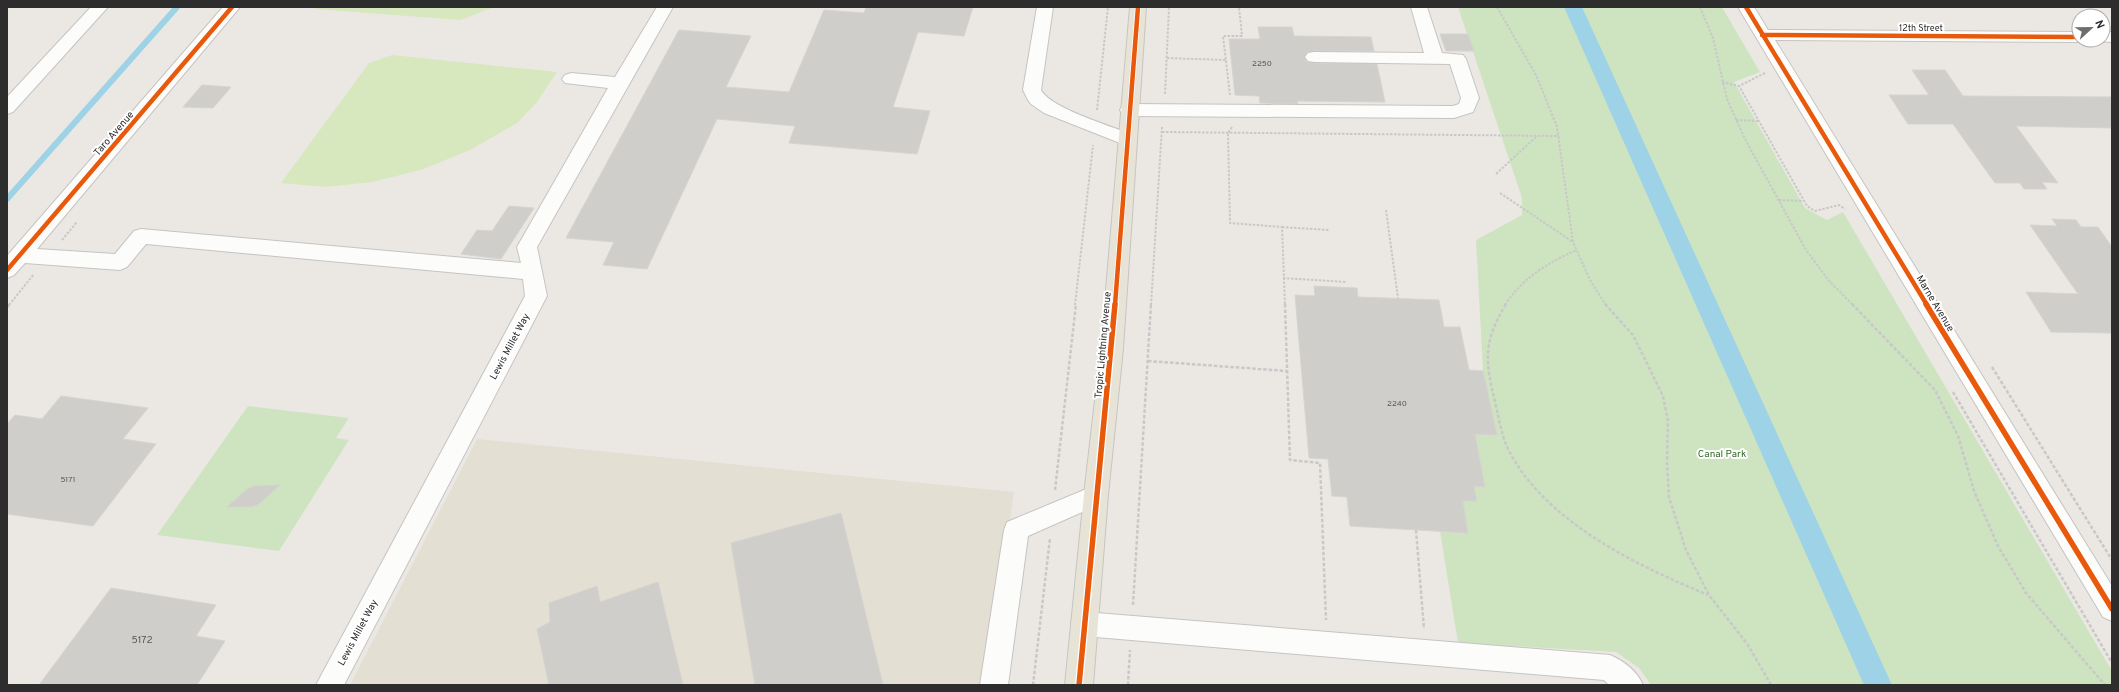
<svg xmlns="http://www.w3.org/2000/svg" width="2119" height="692" viewBox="0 0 2119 692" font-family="Overpass,sans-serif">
<rect width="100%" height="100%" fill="#ebe8e4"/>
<polygon fill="#e4dfd3" points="477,439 1014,492 987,685 350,685"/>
<g fill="#cee4c0">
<polygon points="1458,7 1722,7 1760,72 1734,82 1805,208 1827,220 1843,212 2112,671 2112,685 1651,685 1639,668 1616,652 1458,643 1440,531 1468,533 1463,501 1477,501 1474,486 1485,487 1475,434 1497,435 1483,371 1476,240 1522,215 1522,198"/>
<polygon points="248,406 349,418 336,438 349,440 279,551 157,535"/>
</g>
<g fill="#d7e7be">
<polygon points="315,7 494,7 460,20 315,9"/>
<polygon points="392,55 557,72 537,102 517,123 470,150 421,170 372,182 325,187 281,183 369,63"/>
</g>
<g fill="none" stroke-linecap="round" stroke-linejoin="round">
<polyline stroke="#9ed2e6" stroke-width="6" points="7,199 177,7"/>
<polygon fill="#9ed2e6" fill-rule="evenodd" points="1564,7 1582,7 1892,685 1864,685"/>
</g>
<g fill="#d0cecb" stroke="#d6d3d0">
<polygon points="866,7 973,7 964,36 918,32 893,107 930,111 917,154 789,143 795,126 717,119 647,269 603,265 614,242 566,238 679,30 751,36 726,87 789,92 824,10 864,13"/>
<polygon points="1258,27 1292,27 1294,36 1371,37 1374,51 1314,51 1307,52 1304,57 1307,62 1314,63 1377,64 1385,102 1297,101 1298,104 1260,103 1259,96 1235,95 1229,39 1260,39"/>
<polygon points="1440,34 1468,34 1474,51 1446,51"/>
<polygon points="1912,70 1945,70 1963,96 2112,97 2112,128 2016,126 2058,183 2042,182 2047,189 2024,189 2020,183 1995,183 1953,124 1908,124 1889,95 1929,95"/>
<polygon points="202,85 231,87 213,108 183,107"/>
<polygon points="509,206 534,208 501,259 461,254 477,230 492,231"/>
<polygon points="2052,219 2076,220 2081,227 2098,227 2112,247 2112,333 2051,332 2026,292 2078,294 2030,225 2057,226"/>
<polygon points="1314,286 1357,288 1358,297 1439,300 1444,327 1460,327 1469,370 1483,371 1497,435 1475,434 1485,487 1474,486 1477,501 1463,501 1468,533 1350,526 1347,497 1332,496 1328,459 1309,458 1295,295 1315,296"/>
<polygon points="61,396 148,408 123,439 156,444 93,526 7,514 7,424 15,415 42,419"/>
<polygon points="280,485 259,504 252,507 227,507 247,489 255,486"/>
<polygon points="841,513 883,685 755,685 731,543"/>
<polygon points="658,582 683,685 549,685 537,629 550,622 549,603 597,586 600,602"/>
<polygon points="111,588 216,605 196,636 225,641 197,685 39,685"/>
</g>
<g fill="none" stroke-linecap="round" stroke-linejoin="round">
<g stroke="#c5c4c3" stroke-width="2">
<g id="minor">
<polygon points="91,7 108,7 13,112 7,114 7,97"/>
<polygon points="223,7 240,7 37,249 115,254 134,231 141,229 521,263 517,247 608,88 565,83 562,79 565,75 571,73 615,77 657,7 673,7 537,247 547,296 344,685 316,685 525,296 523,279 146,244 127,267 120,270 25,263 14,275 7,278 7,256"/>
<path d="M1037,7h16l-12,83c9,18 72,37 93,45l2,4 -2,4 -7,2 -7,-2 -76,-30 -13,-9 -3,-4 -5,-10z"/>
<polygon points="1411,7 1427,7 1442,53 1463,55 1466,59 1479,98 1473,112 1454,118 1129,116 1122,114 1120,110 1122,106 1129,104 1453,106 1459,104 1461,98 1450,64 1314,62 1308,61 1305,57 1308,53 1314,52 1424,53"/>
<polygon points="1738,7 1754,7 1768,30 2079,32 2079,40 2086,40 2079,42 1775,40 2112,586 2112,621 2103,617"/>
<polygon points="2103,32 2112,32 2112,42 2097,41 2103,40"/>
<polygon points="1096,485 1105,488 1108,495 1105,502 1028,536 1008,685 980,685 1004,530 1007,522"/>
<path d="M1084,612l526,43c14,6 27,16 33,30h-34l-5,-5 -520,-44 -9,-3 -4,-9 4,-9z"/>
</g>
</g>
<g stroke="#c6c5c3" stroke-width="2">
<polygon id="major" points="1130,7 1146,7 1123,349 1108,495 1093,685 1065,685 1084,495 1101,349"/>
</g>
<g stroke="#c8c8c8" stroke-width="2" stroke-dasharray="2.5 1.5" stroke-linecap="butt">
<polyline points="1497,7 1536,75 1557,127 1573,242 1590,280 1606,305"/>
<polyline points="1700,7 1713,38 1727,99 1745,139 1806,250 1829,281 1853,305"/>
<polyline points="1167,58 1226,60"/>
<polyline points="1765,73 1739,86 1807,206 1815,211 1839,205 1845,209"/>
<polyline points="1722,82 1739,86"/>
<polyline points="1165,94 1169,7"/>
<polyline points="1230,95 1223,36 1242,36 1239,7"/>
<polyline points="1097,110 1108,7"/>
<polyline points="1736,120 1759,121"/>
<polyline points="1232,127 1228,133 1230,223 1282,227 1285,305"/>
<polyline points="1162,132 1559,136"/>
<polyline points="1496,174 1537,136"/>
<polyline points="1500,193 1573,242"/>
<polyline points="1779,200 1803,201"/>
<polyline points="1386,210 1398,298"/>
<polyline points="1282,227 1329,230"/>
<polyline points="62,240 77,222"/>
<polyline points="1283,278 1346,282"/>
<polyline points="9,305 34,274"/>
<polyline points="1075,305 1093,145"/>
<polyline points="1151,305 1162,127"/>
<path d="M1505,305c17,-27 44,-43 72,-55"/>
</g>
<g stroke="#c8c8c8" stroke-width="2.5" stroke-dasharray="3.5 2" stroke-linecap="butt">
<polyline points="1285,304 1290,460 1320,463 1326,620"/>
<path d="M1506,304c-23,38 -21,56 -11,98 4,16 6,32 13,47 37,73 128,116 200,146"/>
<polyline points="1605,304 1633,335 1663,396 1668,421 1667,463 1669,497 1686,550 1709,595 1748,645 1771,685"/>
<polyline points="1852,304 1935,390 1958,436 1974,491 1998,546 2026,593 2105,685"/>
<polyline points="7,307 10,304"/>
<polyline points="1148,361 1287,371"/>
<polyline points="1992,367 2112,560"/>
<polyline points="1953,392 2112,663"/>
<polyline points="1055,490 1076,304"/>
<polyline points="1416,530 1424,629"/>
<polyline points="1133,605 1151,304"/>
<polyline points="1033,685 1050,538"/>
<polyline points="1128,685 1130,650"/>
</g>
<use href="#minor" fill="#fcfcfb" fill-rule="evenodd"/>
<use href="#major" fill="#e7e3d6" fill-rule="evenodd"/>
<g stroke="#fff" stroke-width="6">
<g id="cycleway-far1">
<polyline points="1746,7 1927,305"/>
<polyline points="1762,35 2079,37"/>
<polyline points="7,270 232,7"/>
<polyline points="1115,305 1138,7"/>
</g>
</g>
<g stroke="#fff" stroke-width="8">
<g id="cycleway">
<polyline points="1926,304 2112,609"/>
<polyline points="1079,685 1115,304"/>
</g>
</g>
<use href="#cycleway-far1" stroke="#e8590c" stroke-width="4.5"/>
<use href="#cycleway" stroke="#e8590c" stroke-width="5.5"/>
</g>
<g text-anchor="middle" stroke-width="4" stroke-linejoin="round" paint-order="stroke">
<g font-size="8" fill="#585756">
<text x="1262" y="66">2250</text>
<text x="1397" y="406">2240</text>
<text x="68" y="482">5171</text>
</g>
<g font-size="9" fill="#2d2d2d" stroke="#fff">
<text x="1921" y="31">12th Street</text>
</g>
<g font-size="10" fill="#2d2d2d" stroke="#fff">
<text transform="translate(113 133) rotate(-49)" y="4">Taro Avenue</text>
<text transform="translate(1936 303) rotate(59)" y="4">Marne Avenue</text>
<text transform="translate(1102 345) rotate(-85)" y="4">Tropic Lightning Avenue</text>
<text transform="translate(509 346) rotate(-62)" y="4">Lewis Millet Way</text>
<text transform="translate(357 632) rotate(-62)" y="4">Lewis Millet Way</text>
</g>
<g font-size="10" fill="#2e6721" stroke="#fff">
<text x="1722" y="457">Canal Park</text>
</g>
<g font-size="10" fill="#585756">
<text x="142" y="643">5172</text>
</g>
</g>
<rect width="2119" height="692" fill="none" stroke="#2d2d2d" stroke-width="16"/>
<g transform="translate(2091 28) rotate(68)"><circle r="19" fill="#ffffff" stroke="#ababab"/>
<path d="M0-3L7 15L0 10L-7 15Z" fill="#706e6d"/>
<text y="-6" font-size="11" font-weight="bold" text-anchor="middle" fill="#2d2d2d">N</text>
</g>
</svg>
